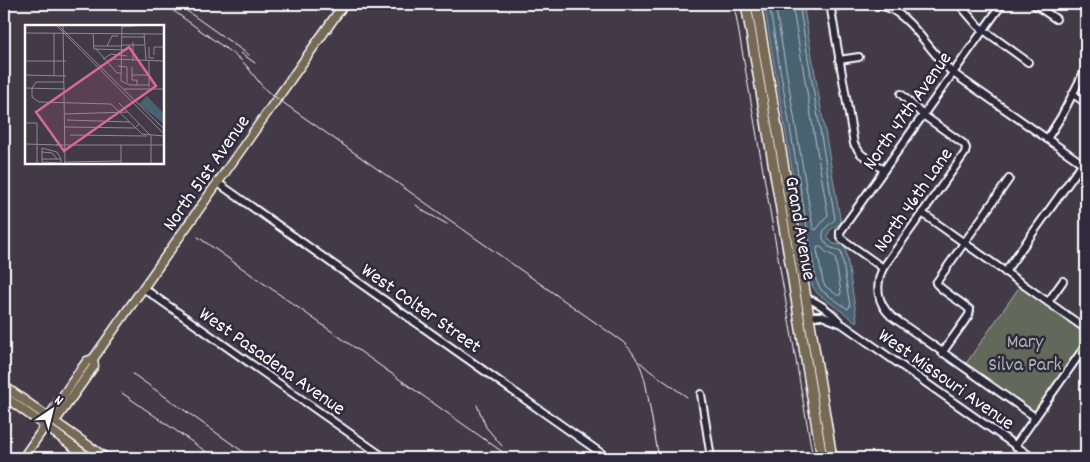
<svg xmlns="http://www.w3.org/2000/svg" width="1090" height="462" viewBox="0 0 1090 462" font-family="Dekko,sans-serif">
<rect width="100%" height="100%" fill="#433a48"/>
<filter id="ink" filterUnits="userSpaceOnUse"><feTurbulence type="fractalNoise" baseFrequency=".02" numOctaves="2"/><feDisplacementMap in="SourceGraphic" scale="10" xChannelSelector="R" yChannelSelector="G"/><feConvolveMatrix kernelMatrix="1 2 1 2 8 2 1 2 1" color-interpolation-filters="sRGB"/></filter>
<g filter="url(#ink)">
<polygon fill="#62685a" stroke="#b0b4ac" points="1020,286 1086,333 1086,338 1034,413 965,365"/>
<path fill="#496271" stroke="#92a1aa" d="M764,4h39l37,214 1,4c-5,7 -14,5 -13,16l6,6 11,1 12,75 -1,2 -38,-28 -5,-7 -2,-6z"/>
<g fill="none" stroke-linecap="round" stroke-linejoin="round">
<g stroke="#b6c0c6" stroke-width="1">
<path d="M769,4l47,276 5,10 27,19 2,-3 -9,-55 -12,-4 -6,-8c-1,-13 6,-12 12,-20l-36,-215"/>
<polyline points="775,4 813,228 816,230 828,215 792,4"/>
<polygon points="818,247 821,247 826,252 835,257 841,292 840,295 837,295 825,286 823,282 817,250"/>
</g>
<g stroke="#fff" stroke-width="10">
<g id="minor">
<polyline points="830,4 854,144 861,154 884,170"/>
<path d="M874,4c5,1 10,2 15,4 25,12 42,46 64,65l133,93"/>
<polyline points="959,4 978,26 1028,62"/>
<polyline points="1034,4 1056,19"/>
<polyline points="830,7 851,4"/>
<polyline points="839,60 859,57"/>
<path d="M901,94l22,21 41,29 2,4 -1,5 -82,115c-8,17 -6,35 8,48l144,101"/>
<polyline points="1073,94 1086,103"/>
<polyline points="1047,139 1061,117 1086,68"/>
<polyline points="218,183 608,458"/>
<polyline points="922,213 1086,329"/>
<polyline points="883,268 842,239 840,236 840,232 1002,4"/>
<polyline points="1005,272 1082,164"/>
<polyline points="143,288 385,458"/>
<path d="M806,298c12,4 25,14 33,23"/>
<polyline points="1048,302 1063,281"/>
<polyline points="809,316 822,316 842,324 1033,458"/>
<path d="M942,353l27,-38 1,-5c-10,-10 -25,-16 -34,-27l73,-104"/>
<polyline points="701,394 711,458"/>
<polyline points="1015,446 1086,345"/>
</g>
</g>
<g stroke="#fff" stroke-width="11">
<g id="major">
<polyline points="4,386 106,458"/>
<polyline points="4,396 89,458"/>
<polyline points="50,419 58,417 94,366 93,359"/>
<polyline points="23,458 50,419 52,412 77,375 87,361 93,359 344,4"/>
</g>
</g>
<g stroke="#fff" stroke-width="12">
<g id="highway">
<polyline points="746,4 791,268 822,458"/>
<polyline points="756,4 806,298 832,458"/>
</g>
</g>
<use href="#minor" stroke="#2f2a3d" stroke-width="6"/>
<use href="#major" stroke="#766a55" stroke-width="8"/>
<use href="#highway" stroke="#766a55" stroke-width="9"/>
<g stroke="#fff" stroke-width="1">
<path d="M164,4l76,55c11,10 17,23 28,33l355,250c21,20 22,39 27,66 3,17 6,34 9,50"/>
<polyline points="177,4 249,55"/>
<polyline points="734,4 813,458"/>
<polyline points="241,53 255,63"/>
<polyline points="416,205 425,212 447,224"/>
<polyline points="198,237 511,458"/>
<polyline points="640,362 650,371 687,397"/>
<polyline points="133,374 252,458"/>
<polyline points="122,393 215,458"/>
<polyline points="477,405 486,427 502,446"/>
</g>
</g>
</g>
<g text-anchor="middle" stroke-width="5" stroke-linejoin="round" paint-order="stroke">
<g font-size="20" fill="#fff" stroke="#2f2a3d">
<text transform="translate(906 110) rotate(-55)" y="7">North 47th Avenue</text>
<text transform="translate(205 172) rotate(-55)" y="7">North 51st Avenue</text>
<text transform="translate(912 199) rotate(-55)" y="7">North 46th Lane</text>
<text transform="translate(802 228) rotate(80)" y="7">Grand Avenue</text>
<text transform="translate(422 307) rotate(35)" y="7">West Colter Street</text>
<text transform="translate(273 360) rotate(35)" y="7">West Pasadena Avenue</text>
<text transform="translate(947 378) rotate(35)" y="7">West Missouri Avenue</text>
</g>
<g font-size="20" fill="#b0b4ac" stroke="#2f2a3d">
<text x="1025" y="347">Mary<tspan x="1025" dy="23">Silva Park</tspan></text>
</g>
</g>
<g transform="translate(25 25)">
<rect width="139" height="139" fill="#433a48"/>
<path d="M122,71l16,17 1,11 -25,-20z" fill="#496271"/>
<path fill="none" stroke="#8e8991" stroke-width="1" d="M31,0l108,109M33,0l106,104M38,0l2,138M97,0l-1,56 9,4h19M96,2l26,-2M0,8l139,1M68,8l1,16 33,1M119,8l2,28M96,12h23M108,17v19M96,20h23M68,21h28M82,21l5,-10h6M124,22v11h5M71,24l21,24h4M129,30v-8h10M78,34l8,-5 16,2M0,36h41M82,38l6,-4 51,2M93,41l9,1v15M107,42v13h5v5M0,50l41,1M29,50v-42M107,50h17M39,57h-28l-4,6v9l7,5 72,2 31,30 22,2M124,62v-26M0,63l40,1M99,64h40M94,78l32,33v27M40,89l63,-2M42,95l63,2M0,98h12v40M40,102l70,1 4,-4M45,110l77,1M0,119l34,1M31,120h108M96,120v18M17,127l10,1 5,6M17,134h19M39,137l57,-1M35,138l1,-1v-3l-4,-7 -15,-4v14l18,1"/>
<path fill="#d76994" fill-opacity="0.15" stroke="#d76994" stroke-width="2.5" d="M104,22l27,39 -92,65 -28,-39z"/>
<rect width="139" height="139" fill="none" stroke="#fff" stroke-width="2.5"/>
</g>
<rect width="1090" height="462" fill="none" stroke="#2f2a3d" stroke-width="20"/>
<rect x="10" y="10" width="1070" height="442" fill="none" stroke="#fff" stroke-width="2" filter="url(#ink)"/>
<g transform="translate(52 410) rotate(35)" stroke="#2f2a3d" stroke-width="4" paint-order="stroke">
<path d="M0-4L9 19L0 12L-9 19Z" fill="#ffffff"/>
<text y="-8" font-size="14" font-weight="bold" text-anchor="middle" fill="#ffffff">N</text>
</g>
</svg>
